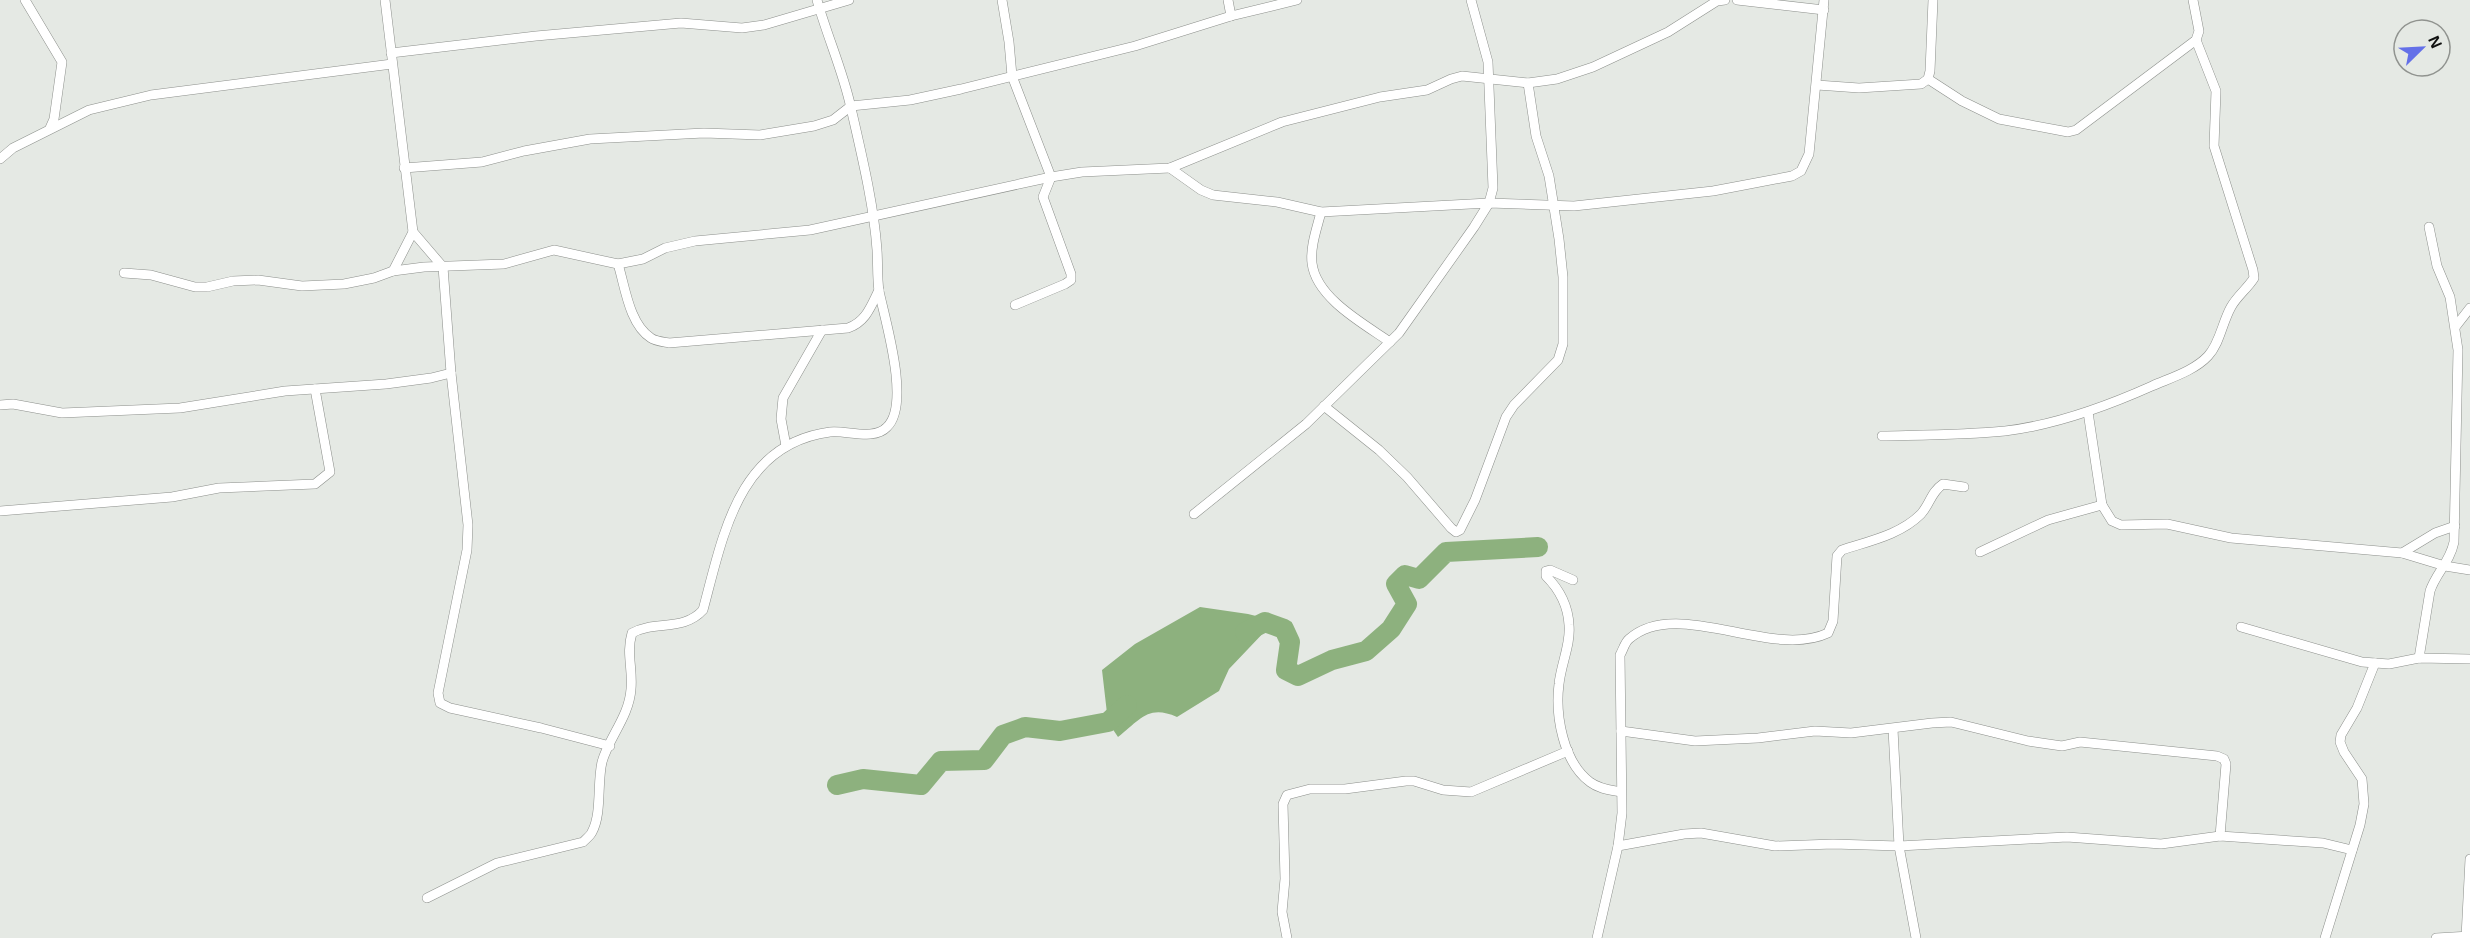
<svg xmlns="http://www.w3.org/2000/svg" width="2470" height="938" viewBox="0 0 2470 938" font-family="Helvetica,sans-serif">
<rect width="100%" height="100%" fill="#e5e9e4"/>
<path fill="#8db17e" d="M1200,607l48,7 20,5v9l-39,41 -10,22 -42,26c-29,-13 -37,3 -59,20l-10,-15 -6,-52 33,-26z"/>
<g fill="none" stroke-linecap="round" stroke-linejoin="round">
<g stroke="#8db17e" stroke-width="20">
<polyline points="1245,632 1265,622 1284,629 1290,642 1286,670 1298,676 1332,660 1366,651 1391,629 1407,604 1396,584 1405,575 1419,579 1446,552 1538,547"/>
<polyline points="837,785 863,779 921,785 941,761 984,760 1003,735 1025,727 1060,731 1108,722 1127,705"/>
</g>
<g stroke="#8c8f8b" stroke-width="10">
<g id="street">
<polyline points="25,0 62,62 54,119 50,128"/>
<polyline points="385,0 413,232 443,267 451,373 468,525 467,550 438,693 440,703 450,708 541,728 610,746"/>
<polyline points="1002,0 1009,42 1012,76 1051,177 1043,197 1071,274 1071,280 1065,284 1015,305"/>
<polyline points="1228,0 1231,16"/>
<polyline points="1737,0 1824,10"/>
<polyline points="391,53 536,36 681,23 742,28 764,25 849,0"/>
<polyline points="1928,79 1962,101 1999,119 2068,132 2076,130 2196,40 2199,31 2193,0"/>
<polyline points="1817,85 1859,88 1921,84 1928,79 1930,71 1933,0"/>
<polyline points="0,159 13,148 89,110 151,95 392,64"/>
<polyline points="404,168 482,162 524,151 590,139 704,133 760,135 814,126 833,120 851,106 910,100 961,89 1135,46 1231,16 1297,0"/>
<polyline points="1170,168 1201,190 1213,195 1277,202 1321,212 1489,203 1574,206 1713,191 1792,176 1801,171 1809,154 1824,0"/>
<path d="M1321,212c-4,16 -11,35 -9,51 4,35 52,61 78,79"/>
<path d="M618,264c7,22 11,60 33,74 4,3 13,4 18,5l179,-15c18,-6 23,-22 31,-38"/>
<polyline points="393,271 413,232"/>
<polyline points="124,273 151,275 195,287 207,287 233,281 258,280 302,286 344,284 374,278 393,271 424,267 504,264 554,250 618,264 643,259 665,248 695,241 810,230 1051,177 1082,172 1170,168 1282,122 1380,97 1427,90 1451,79 1462,76 1528,83 1557,79 1593,67 1668,32 1717,1 1725,0"/>
<polyline points="2456,326 2470,308"/>
<polyline points="0,405 13,404 62,413 180,408 285,391 386,384 431,378 451,373"/>
<polyline points="1324,406 1379,450 1407,477 1451,528 1456,532 1460,530 1475,500 1506,417 1514,405 1558,360 1563,344 1563,277 1559,239 1549,176 1536,136 1528,83"/>
<polyline points="2088,412 2102,505"/>
<path d="M1882,436c41,-1 82,-1 123,-5 51,-6 100,-24 147,-45 18,-8 42,-15 56,-30 12,-13 14,-33 23,-49 6,-11 16,-18 23,-29l-1,-8 -39,-124 2,-55 -20,-51"/>
<polyline points="786,446 781,419 783,398 822,330"/>
<polyline points="0,511 172,497 219,488 315,484 330,472 315,389"/>
<polyline points="1194,514 1306,424 1399,333 1474,227 1489,203 1493,188 1488,62 1471,0"/>
<polyline points="1980,552 2048,520 2102,505 2112,521 2121,525 2167,524 2231,538 2402,553 2445,566 2470,570"/>
<polyline points="2402,553 2435,533 2455,526"/>
<path d="M1573,580l-23,-10 -4,1v5c14,14 22,29 23,49 2,19 -8,39 -10,59 -4,31 4,78 31,98 9,7 21,8 31,10"/>
<polyline points="2241,627 2362,662 2389,664 2419,658 2470,659"/>
<path d="M2419,658l11,-67c6,-18 20,-29 24,-49l4,-192 -8,-53 -13,-31 -8,-39"/>
<polyline points="1893,729 1899,846 1916,938"/>
<polyline points="1621,731 1695,741 1758,738 1815,731 1851,733 1932,723 1951,722 2028,741 2062,746 2080,742 2217,756 2224,759 2226,764 2220,836"/>
<polyline points="1618,846 1684,834 1701,833 1775,846 1833,844 1899,846 2067,837 2161,844 2220,836 2323,843 2352,850"/>
<path d="M427,898l70,-35 86,-21c3,-3 8,-7 9,-10 10,-18 5,-49 10,-70 7,-25 27,-45 29,-73 2,-20 -5,-36 1,-56 23,-13 51,-1 71,-23 20,-74 35,-166 127,-178 17,-2 44,9 57,-5 24,-23 -2,-107 -8,-136 -2,-14 -1,-27 -2,-41 -3,-45 -16,-98 -26,-142 -8,-37 -24,-72 -34,-108"/>
<polyline points="2466,937 2470,859"/>
<polyline points="1287,938 1282,912 1285,879 1283,804 1287,795 1310,789 1345,789 1406,781 1414,781 1443,790 1471,792 1568,751"/>
<path d="M1597,938l21,-92 4,-33 -2,-158c3,-5 5,-13 9,-16 48,-43 142,21 199,-6l5,-12 4,-65 5,-6c27,-9 58,-15 79,-36 9,-10 10,-22 22,-30l21,3"/>
<polyline points="2325,938 2360,825 2364,804 2362,779 2344,752 2340,742 2341,735 2357,708 2375,663"/>
<polyline points="2436,938 2470,936"/>
</g>
</g>
<use href="#street" stroke="#fff" stroke-width="9"/>
</g>
<g transform="translate(2422 48) rotate(66)"><circle r="28" fill="#e5e9e4" stroke="#90938f" stroke-width="1.5"/>
<path d="M0-4.5L10 22L0 15L-10 22Z" fill="#6470e8"/>
<text y="-9" font-size="16" font-weight="bold" text-anchor="middle" fill="#101110">N</text>
</g>
</svg>
